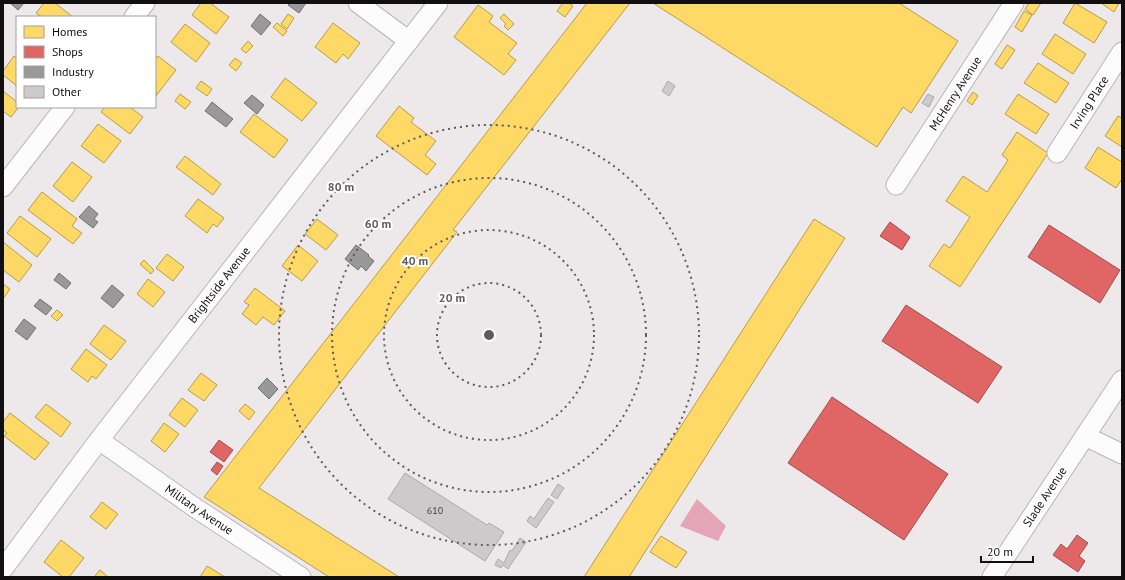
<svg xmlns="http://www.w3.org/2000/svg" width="1125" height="580" viewBox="0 0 1125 580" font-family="'PT Sans',sans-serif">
<rect width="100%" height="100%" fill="#ede8e9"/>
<polygon fill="#e5a5b9" points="697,499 726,526 718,541 680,526"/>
<g fill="#ffd966" stroke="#b89c4c">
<polygon points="44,3 55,3 73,17 42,17 36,13"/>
<polygon points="201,3 210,3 229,17 216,34 192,15"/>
<polygon points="563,3 569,3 573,6 565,17 557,11"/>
<polygon points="587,3 630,3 453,230 457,232 259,488 399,577 329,577 204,497"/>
<polygon points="653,3 899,3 958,41 911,113 903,107 877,147"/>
<polygon points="1029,3 1041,3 1033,15 1025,9"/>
<polygon points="1075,3 1107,22 1094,43 1063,23"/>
<polygon points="1101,3 1119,3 1114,12"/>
<polygon points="478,5 493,16 489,22 517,43 508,54 516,60 504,75 454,37"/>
<polygon points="1024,11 1032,15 1022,32 1015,27"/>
<polygon points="288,14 294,18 287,29 281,24"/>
<polygon points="504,14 514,24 508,30 504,26 506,24 500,18"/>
<polygon points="277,23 287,31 283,36 273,27"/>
<polygon points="333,23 360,43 348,59 343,54 336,63 315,47"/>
<polygon points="185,24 210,43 196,62 171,42"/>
<polygon points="1055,34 1086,54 1073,74 1042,54"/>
<polygon points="248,41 253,46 246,53 241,49"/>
<polygon points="1007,45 1015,50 1002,69 995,64"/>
<polygon points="14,56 17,58 17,86 3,75 3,71"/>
<polygon points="158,56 176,70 156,96 155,60"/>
<polygon points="235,58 242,63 236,71 229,65"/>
<polygon points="1038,63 1069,83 1056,103 1024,83"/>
<polygon points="285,78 317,103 302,121 271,97"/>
<polygon points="201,81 212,89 207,96 196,88"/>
<polygon points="3,91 17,102 17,107 19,107 11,117 3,111"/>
<polygon points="973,92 978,96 972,105 967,101"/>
<polygon points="180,94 191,102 185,109 175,101"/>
<polygon points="1018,94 1049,114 1036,134 1005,114"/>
<polygon points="399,106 414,118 411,122 436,141 425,155 436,164 427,175 376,136"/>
<polygon points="105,107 130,107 143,117 130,134 101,112"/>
<polygon points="254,114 288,140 274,158 240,132"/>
<polygon points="1118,116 1122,118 1122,147 1105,136"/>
<polygon points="98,124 121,141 104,163 81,146"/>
<polygon points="1017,132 1048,153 960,287 929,266 944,244 950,248 970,217 946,201 963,176 987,192 1008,160 1002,155"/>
<polygon points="1098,147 1122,162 1122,179 1116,188 1085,168"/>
<polygon points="185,156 221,184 213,195 176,167"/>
<polygon points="72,162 92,177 73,202 53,186"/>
<polygon points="42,192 77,219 72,226 82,233 73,244 28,210"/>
<polygon points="198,199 224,218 217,227 213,224 207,233 185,216"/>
<polygon points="20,216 51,239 37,257 7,233"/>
<polygon points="317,219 338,235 326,250 305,234"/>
<polygon points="814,219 845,238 629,577 584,577"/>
<polygon points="3,242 32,265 19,282 3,270"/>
<polygon points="298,245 318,261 302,281 282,266"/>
<polygon points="167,254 184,267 173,281 156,268"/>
<polygon points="144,260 154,270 151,274 140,264"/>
<polygon points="148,279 165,292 153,307 137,294"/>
<polygon points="3,284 10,289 3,299"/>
<polygon points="255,288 285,311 274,325 263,317 256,325 242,314 249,305 244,302"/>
<polygon points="57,310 63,315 57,321 51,316"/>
<polygon points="104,325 126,341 111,360 90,344"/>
<polygon points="86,349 107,365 96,379 92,376 88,382 71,369"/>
<polygon points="201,373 217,385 204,401 188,390"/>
<polygon points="182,398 198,410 185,427 169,415"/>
<polygon points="46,404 71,423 61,437 35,417"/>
<polygon points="245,404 255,412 249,420 239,411"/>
<polygon points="10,413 49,443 35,460 4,436 7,433 3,430 3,422"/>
<polygon points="164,423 179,434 165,452 151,441"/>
<polygon points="102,502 118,514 106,529 90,517"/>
<polygon points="661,536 687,552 676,568 650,552"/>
<polygon points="61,540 84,558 69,577 63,577 44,562"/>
<polygon points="207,566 225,577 200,577"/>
<polygon points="100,570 108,577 94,577"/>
</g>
<g fill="#e06666" stroke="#a24c4c">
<polygon points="890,222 910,237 902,250 880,236"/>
<polygon points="1049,225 1120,270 1100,303 1028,257"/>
<polygon points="906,305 1002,367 978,403 882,341"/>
<polygon points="832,397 948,474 904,540 788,463"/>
<polygon points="219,440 233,450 224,462 210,452"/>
<polygon points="217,462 223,466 217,475 211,470"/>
<polygon points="1077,535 1088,543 1079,556 1085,561 1078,572 1053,555 1061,544 1067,549"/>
</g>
<g fill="#999" stroke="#707070">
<polygon points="10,3 24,3 18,10"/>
<polygon points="290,3 306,3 299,13 288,5"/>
<polygon points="260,14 271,23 261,35 251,26"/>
<polygon points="252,95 264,105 257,114 244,103"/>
<polygon points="212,102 233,119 226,127 205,111"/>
<polygon points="89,206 98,214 94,219 98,222 93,228 79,217"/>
<polygon points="356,245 369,255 368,256 374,261 366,271 361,266 358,270 345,259"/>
<polygon points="59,273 71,283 66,289 54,280"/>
<polygon points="112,285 124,295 113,308 101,298"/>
<polygon points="40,299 52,308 46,315 34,306"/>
<polygon points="24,319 36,328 27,340 15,331"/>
<polygon points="267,378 278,389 269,399 258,388"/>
</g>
<g fill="#cecacb" stroke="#ada9aa">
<polygon points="668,81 675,86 669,96 662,91"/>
<polygon points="928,94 934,97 929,107 922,103"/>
<polygon points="405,473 487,525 489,523 504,532 485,561 388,499"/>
<polygon points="558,484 564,488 557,499 551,495"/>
<polygon points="548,498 554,502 536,528 527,521 530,516 534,519"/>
<polygon points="520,538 526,542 508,569 503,565 501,568 495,565 498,559 504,563 510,550 512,551"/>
</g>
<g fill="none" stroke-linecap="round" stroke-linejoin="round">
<g stroke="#bab5b6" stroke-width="21">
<g id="minor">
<polyline points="358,3 409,41"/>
<polyline points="134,17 145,3"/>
<path id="s1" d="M1057,153l65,-101"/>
<path id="s2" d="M896,185l118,-182"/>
<polyline points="3,187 65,107"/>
<polyline points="1085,436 1122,454"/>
<path id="s3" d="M99,440l95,67 107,70"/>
<path id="s4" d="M3,569l96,-129 339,-437"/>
<path id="s5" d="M992,577l130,-197"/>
</g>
</g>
<use href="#minor" stroke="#fcfcfc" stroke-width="19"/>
</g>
<g fill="none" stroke="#5f5b5c" stroke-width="2" stroke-dasharray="2 4">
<circle cx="489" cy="335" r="52"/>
<circle cx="489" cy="335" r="105"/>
<circle cx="489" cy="335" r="157"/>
<circle cx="489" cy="335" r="210"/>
</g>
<g text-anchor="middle" stroke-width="4" stroke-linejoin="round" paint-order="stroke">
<g font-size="10" fill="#413e3f">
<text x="435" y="514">610</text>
</g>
<g font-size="12" fill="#120f10" stroke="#fff">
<text dy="4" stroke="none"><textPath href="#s2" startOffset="109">McHenry Avenue</textPath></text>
<text dy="4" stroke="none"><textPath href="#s1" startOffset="60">Irving Place</textPath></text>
<text dy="4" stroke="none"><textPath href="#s4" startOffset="357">Brightside Avenue</textPath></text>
<text dy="4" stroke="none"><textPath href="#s5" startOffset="96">Slade Avenue</textPath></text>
<text dy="4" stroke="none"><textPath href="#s3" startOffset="122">Military Avenue</textPath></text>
</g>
</g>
<circle cx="489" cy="335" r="6" fill="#5f5b5c" stroke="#fff" stroke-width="2"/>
<g font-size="12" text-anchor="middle" font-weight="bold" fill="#5f5b5c" stroke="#fff" stroke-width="4" stroke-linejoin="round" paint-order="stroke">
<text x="341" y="191">80 m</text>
<text x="378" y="228">60 m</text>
<text x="415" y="265">40 m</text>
<text x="452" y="302">20 m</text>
</g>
<rect width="1125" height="580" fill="none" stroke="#120f10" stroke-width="8"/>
<rect x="16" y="16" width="140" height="92" fill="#ffffff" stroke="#a09f9f"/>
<rect x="24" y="26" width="20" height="12" fill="#ffd966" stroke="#a09f9f"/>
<text x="52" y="36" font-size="12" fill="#120f10">Homes</text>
<rect x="24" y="46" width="20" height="12" fill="#e06666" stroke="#a09f9f"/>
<text x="52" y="56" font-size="12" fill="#120f10">Shops</text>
<rect x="24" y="66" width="20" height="12" fill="#999999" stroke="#a09f9f"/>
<text x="52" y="76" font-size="12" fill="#120f10">Industry</text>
<rect x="24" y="86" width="20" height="12" fill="#cecacb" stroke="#a09f9f"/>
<text x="52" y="96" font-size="12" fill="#120f10">Other</text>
<path d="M981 556v6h52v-6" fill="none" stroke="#120f10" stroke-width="2"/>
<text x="987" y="556" font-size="12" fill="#120f10" stroke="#ffffff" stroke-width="3" paint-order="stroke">20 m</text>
</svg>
